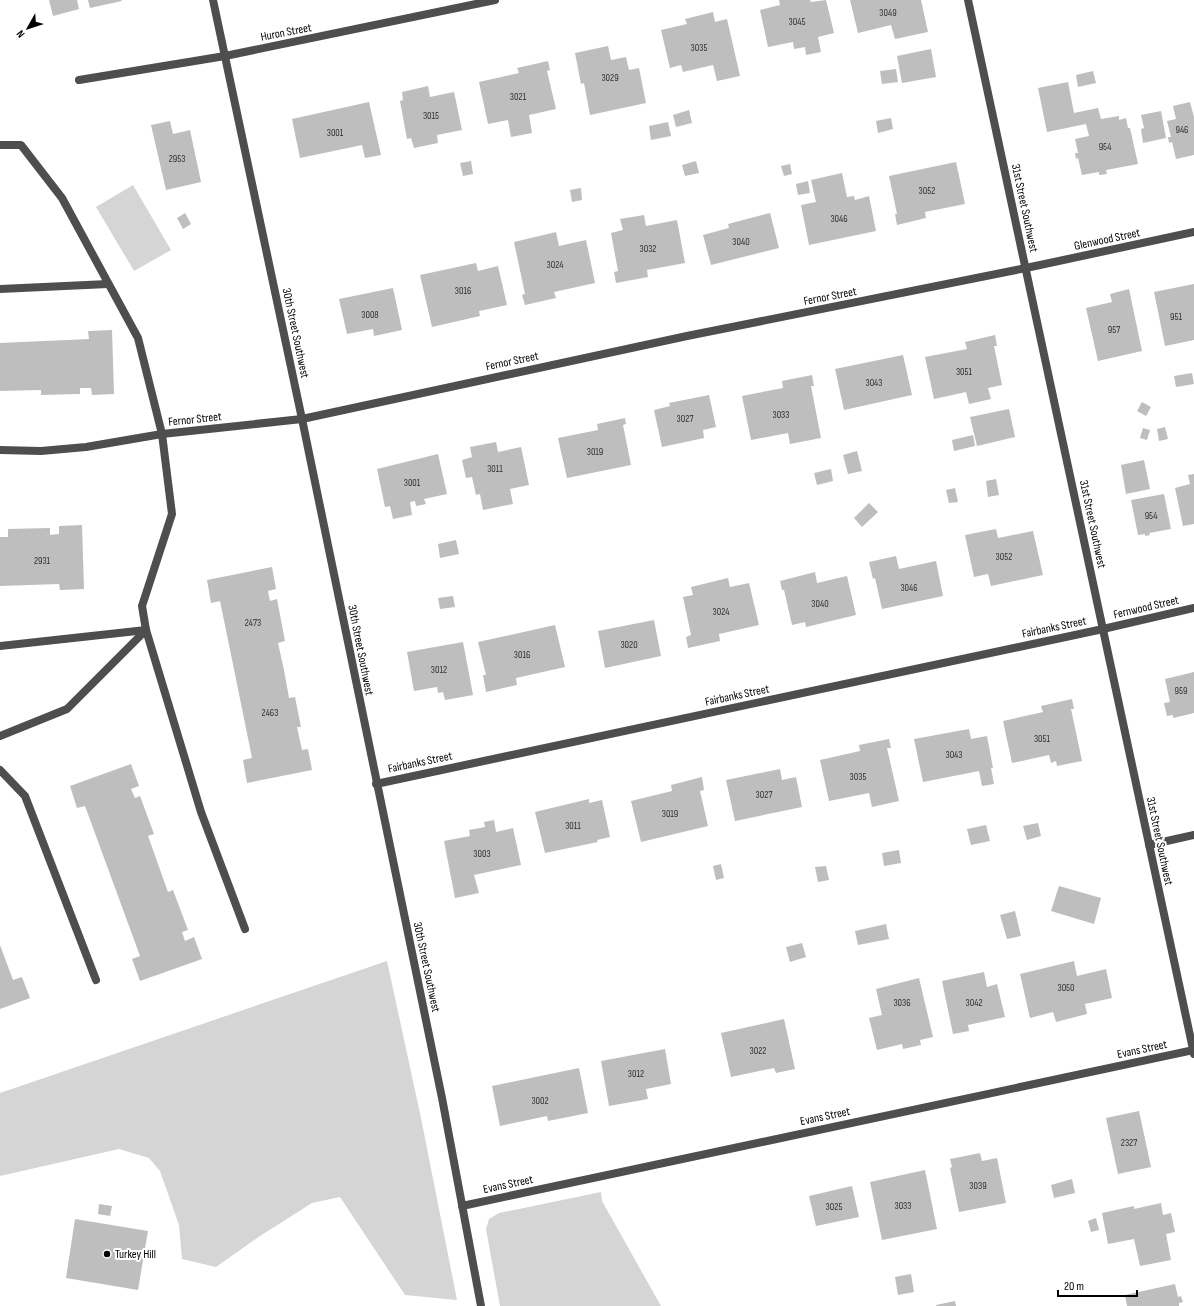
<svg xmlns="http://www.w3.org/2000/svg" width="1194" height="1306" viewBox="0 0 1194 1306" font-family="'Sofia Sans Condensed',sans-serif">
<rect width="100%" height="100%" fill="#fff"/>
<g fill="#d5d5d5">
<polygon points="133,185 171,250 134,271 96,207"/>
<polygon points="387,961 421,1118 457,1300 405,1295 340,1197 312,1203 260,1236 216,1267 182,1259 179,1225 160,1171 149,1158 119,1149 0,1176 0,1093"/>
<polygon points="601,1192 602,1201 661,1306 500,1306 486,1229 489,1219 499,1213"/>
</g>
<g fill="#bebebe">
<polygon points="49,0 77,0 79,9 53,16"/>
<polygon points="88,0 121,0 122,1 90,8"/>
<polygon points="779,0 810,0 811,2 826,0 834,33 818,37 821,52 806,55 805,47 794,49 793,42 768,47 760,10 780,5"/>
<polygon points="850,0 921,0 928,32 895,39 891,25 858,33"/>
<polygon points="713,12 715,22 727,19 740,76 717,81 713,65 683,72 681,65 670,68 661,30 687,24 685,19"/>
<polygon points="608,46 611,60 626,57 629,70 639,68 646,103 590,115 584,83 581,84 575,53"/>
<polygon points="931,49 936,77 902,83 897,56"/>
<polygon points="548,61 550,70 547,71 556,109 529,115 532,133 511,137 508,120 488,124 479,82 519,73 517,68"/>
<polygon points="896,69 898,82 882,84 880,71"/>
<polygon points="1093,71 1096,83 1078,87 1076,75"/>
<polygon points="1068,82 1074,113 1098,108 1101,119 1119,116 1119,120 1126,118 1128,128 1130,128 1138,164 1106,170 1107,174 1099,175 1099,172 1082,175 1078,158 1076,159 1075,153 1078,153 1075,139 1089,136 1086,124 1047,132 1038,88"/>
<polygon points="428,86 430,97 454,92 462,130 437,135 438,143 414,148 411,138 407,139 400,101 403,100 402,92"/>
<polygon points="369,102 381,155 365,158 362,145 300,158 292,119"/>
<polygon points="1190,102 1194,117 1194,155 1176,159 1172,142 1169,143 1168,137 1171,137 1167,121 1176,119 1173,106"/>
<polygon points="689,110 692,123 676,127 673,115"/>
<polygon points="1161,111 1166,138 1143,143 1141,129 1144,128 1141,115"/>
<polygon points="891,118 893,129 878,133 876,121"/>
<polygon points="170,121 173,134 190,130 201,182 166,190 151,125"/>
<polygon points="668,122 671,136 651,140 649,126"/>
<polygon points="471,161 473,174 463,176 460,163"/>
<polygon points="696,161 699,173 685,176 682,165"/>
<polygon points="956,162 965,204 925,212 926,218 897,225 895,214 897,214 889,176"/>
<polygon points="790,164 792,174 784,176 781,166"/>
<polygon points="842,173 847,197 854,196 855,200 869,196 876,231 809,245 801,205 816,202 811,180"/>
<polygon points="808,181 810,193 798,195 796,184"/>
<polygon points="581,188 582,200 572,202 570,190"/>
<polygon points="185,213 191,224 183,229 177,218"/>
<polygon points="770,213 779,248 711,265 703,235 729,228 728,224"/>
<polygon points="644,215 646,226 677,220 685,263 647,270 648,277 616,283 614,272 618,271 611,233 623,230 620,219"/>
<polygon points="556,232 559,246 586,240 595,283 554,292 556,298 525,305 522,295 525,294 514,242"/>
<polygon points="476,263 478,271 498,266 507,305 479,311 480,316 432,327 420,275"/>
<polygon points="1194,284 1194,340 1165,346 1154,292"/>
<polygon points="393,288 402,330 374,336 373,329 347,334 339,299"/>
<polygon points="1129,289 1142,351 1098,361 1086,308 1112,302 1110,294"/>
<polygon points="112,330 114,394 92,395 91,388 80,388 80,394 41,395 41,390 0,391 0,343 89,339 88,331"/>
<polygon points="995,335 997,346 994,346 1002,385 988,388 991,399 969,404 966,392 934,399 925,357 967,349 965,342"/>
<polygon points="903,355 912,395 844,410 835,369"/>
<polygon points="1192,373 1194,384 1176,387 1174,376"/>
<polygon points="812,375 814,386 811,386 821,438 790,444 788,433 751,440 742,396 783,388 782,381"/>
<polygon points="709,395 716,427 703,430 704,438 662,447 654,410 670,406 669,403"/>
<polygon points="1142,402 1151,407 1146,416 1137,411"/>
<polygon points="1009,409 1015,437 977,446 970,417"/>
<polygon points="625,418 626,424 623,425 631,465 567,478 558,438 598,430 597,424"/>
<polygon points="1165,427 1168,439 1159,441 1157,429"/>
<polygon points="1143,428 1150,430 1147,440 1140,438"/>
<polygon points="973,435 975,446 954,451 952,440"/>
<polygon points="496,442 498,452 521,447 529,485 510,489 513,504 483,510 480,494 476,495 472,477 466,478 462,460 472,457 470,447"/>
<polygon points="857,451 862,471 848,474 843,455"/>
<polygon points="438,454 447,494 424,499 426,504 416,506 415,501 410,502 412,515 393,519 390,506 385,507 377,469"/>
<polygon points="1144,460 1150,489 1126,494 1121,465"/>
<polygon points="831,469 833,481 817,485 814,473"/>
<polygon points="1194,474 1194,524 1183,526 1175,488 1190,484 1188,475"/>
<polygon points="996,479 999,495 988,497 986,481"/>
<polygon points="955,488 958,502 949,503 946,490"/>
<polygon points="1164,494 1171,529 1149,533 1150,535 1145,536 1145,534 1138,535 1131,500"/>
<polygon points="869,503 878,512 862,527 854,518"/>
<polygon points="82,525 84,589 60,590 59,584 0,586 0,537 8,537 8,529 50,528 50,535 59,534 59,526"/>
<polygon points="996,529 998,538 1033,531 1043,575 991,586 988,574 974,577 965,535"/>
<polygon points="456,540 459,554 440,558 438,544"/>
<polygon points="896,556 899,569 936,561 943,596 882,609 875,578 873,579 869,562"/>
<polygon points="272,567 276,589 268,591 270,601 277,599 285,641 278,643 284,670 289,698 295,697 301,727 297,727 302,750 308,749 312,770 247,783 243,760 252,758 236,679 220,601 211,603 207,580"/>
<polygon points="815,572 817,583 847,576 856,615 806,627 805,622 792,625 784,590 782,590 780,581"/>
<polygon points="728,578 730,587 749,583 759,625 719,634 720,641 688,648 686,637 691,635 683,597 693,595 691,587"/>
<polygon points="453,596 455,607 440,609 438,598"/>
<polygon points="654,620 661,656 605,668 598,631"/>
<polygon points="555,625 565,667 516,678 517,685 486,692 483,675 486,675 478,642"/>
<polygon points="463,642 473,695 445,700 443,692 438,693 437,687 414,691 407,652"/>
<polygon points="1194,672 1194,713 1173,718 1173,715 1167,716 1164,703 1170,702 1165,679"/>
<polygon points="1072,699 1074,709 1071,709 1082,761 1057,766 1056,761 1051,763 1049,755 1012,763 1003,721 1043,712 1041,706"/>
<polygon points="969,729 971,739 987,736 993,768 991,768 994,784 982,786 979,771 923,782 914,739"/>
<polygon points="889,739 891,748 887,748 899,801 872,807 869,793 829,801 820,760 860,751 859,745"/>
<polygon points="131,764 139,786 131,789 135,798 140,796 154,834 148,836 168,892 173,890 188,930 182,932 185,941 194,937 202,959 140,981 132,959 140,956 85,806 77,808 70,786"/>
<polygon points="780,769 782,780 796,777 802,807 735,821 726,780"/>
<polygon points="702,777 704,790 700,791 708,826 641,842 631,801 672,791 671,785"/>
<polygon points="589,799 589,803 602,800 610,837 597,840 598,842 545,853 535,812"/>
<polygon points="494,820 496,832 513,828 521,865 474,875 479,893 455,898 444,841 470,836 469,830 485,827 484,822"/>
<polygon points="1038,823 1041,836 1027,840 1023,826"/>
<polygon points="986,825 990,841 971,845 967,829"/>
<polygon points="899,850 901,863 884,866 882,853"/>
<polygon points="721,864 724,878 716,880 713,866"/>
<polygon points="826,866 829,880 818,882 815,867"/>
<polygon points="1059,886 1101,898 1094,924 1051,911"/>
<polygon points="1015,911 1021,936 1007,939 1000,915"/>
<polygon points="886,924 889,939 858,945 855,931"/>
<polygon points="802,943 806,957 790,962 786,947"/>
<polygon points="0,945 13,980 22,977 30,998 0,1009"/>
<polygon points="1074,961 1077,976 1106,969 1112,998 1085,1004 1087,1014 1056,1022 1053,1012 1030,1018 1020,974"/>
<polygon points="984,972 987,987 997,984 1005,1017 968,1025 969,1031 953,1034 942,981"/>
<polygon points="919,978 933,1037 920,1040 921,1045 903,1049 902,1044 877,1050 869,1018 882,1015 876,989"/>
<polygon points="784,1019 795,1069 776,1073 774,1068 731,1077 721,1033"/>
<polygon points="665,1049 671,1084 646,1089 648,1099 609,1106 601,1061"/>
<polygon points="579,1068 588,1113 548,1121 547,1116 500,1126 492,1086"/>
<polygon points="1139,1111 1151,1167 1118,1174 1106,1118"/>
<polygon points="980,1153 982,1161 997,1158 1006,1203 959,1212 950,1168 952,1167 950,1159"/>
<polygon points="925,1170 937,1229 882,1240 870,1182"/>
<polygon points="1072,1179 1075,1193 1054,1198 1051,1185"/>
<polygon points="852,1186 859,1217 816,1226 809,1196"/>
<polygon points="1161,1203 1163,1215 1171,1213 1175,1232 1166,1234 1171,1260 1140,1266 1134,1239 1108,1244 1102,1213 1134,1206 1134,1209"/>
<polygon points="99,1204 112,1206 110,1216 98,1214"/>
<polygon points="1096,1218 1099,1230 1091,1232 1088,1221"/>
<polygon points="75,1219 148,1231 138,1290 66,1278"/>
<polygon points="911,1274 914,1292 898,1295 895,1277"/>
<polygon points="1175,1284 1178,1297 1181,1296 1183,1302 1179,1303 1179,1306 1127,1306 1125,1295"/>
<polygon points="955,1301 956,1306 936,1306 936,1305"/>
</g>
<g fill="none" stroke-linecap="round" stroke-linejoin="round">
<g stroke="#4e4e4e" stroke-width="8">
<polyline points="0,145 21,145 62,198 138,338 162,434 172,514 142,606 146,630 201,812 245,929"/>
<polyline points="0,289 108,284"/>
<polyline points="0,646 146,630"/>
<polyline points="0,736 67,709 146,630"/>
<polyline points="0,770 25,796 96,980"/>
<polyline points="1149,845 1194,835"/>
</g>
<g stroke="#4e4e4e" stroke-width="8">
<polyline points="213,0 302,419 442,1098 481,1306"/>
<polyline points="968,0 1194,1054"/>
<polyline points="79,80 225,56 495,0"/>
<polyline points="0,450 41,451 86,447 162,434 302,419 687,336 1026,268 1194,232"/>
<polyline points="376,784 1103,629 1194,608"/>
<polyline points="462,1206 1194,1050"/>
</g>
</g>
<circle fill="#000" stroke="#fff" stroke-width="1.5" cx="107" cy="1254" r="4"/>
<g text-anchor="middle" stroke-width="4" stroke-linejoin="round" paint-order="stroke">
<g font-size="10" fill="#303030">
<text x="888" y="16">3049</text>
<text x="797" y="25">3045</text>
<text x="699" y="51">3035</text>
<text x="610" y="81">3029</text>
<text x="518" y="100">3021</text>
<text x="431" y="119">3015</text>
<text x="1182" y="133">946</text>
<text x="335" y="136">3001</text>
<text x="1105" y="150">954</text>
<text x="177" y="162">2953</text>
<text x="927" y="194">3052</text>
<text x="839" y="222">3046</text>
<text x="741" y="245">3040</text>
<text x="648" y="252">3032</text>
<text x="555" y="268">3024</text>
<text x="463" y="294">3016</text>
<text x="370" y="318">3008</text>
<text x="1176" y="320">951</text>
<text x="1114" y="333">957</text>
<text x="964" y="375">3051</text>
<text x="874" y="386">3043</text>
<text x="781" y="418">3033</text>
<text x="685" y="422">3027</text>
<text x="595" y="455">3019</text>
<text x="495" y="472">3011</text>
<text x="412" y="486">3001</text>
<text x="1151" y="519">954</text>
<text x="1004" y="560">3052</text>
<text x="42" y="564">2931</text>
<text x="909" y="591">3046</text>
<text x="820" y="607">3040</text>
<text x="721" y="615">3024</text>
<text x="253" y="626">2473</text>
<text x="629" y="648">3020</text>
<text x="522" y="658">3016</text>
<text x="439" y="673">3012</text>
<text x="1181" y="694">959</text>
<text x="270" y="716">2463</text>
<text x="1042" y="742">3051</text>
<text x="954" y="758">3043</text>
<text x="858" y="780">3035</text>
<text x="764" y="798">3027</text>
<text x="670" y="817">3019</text>
<text x="573" y="829">3011</text>
<text x="482" y="857">3003</text>
<text x="1066" y="991">3050</text>
<text x="902" y="1006">3036</text>
<text x="974" y="1006">3042</text>
<text x="758" y="1054">3022</text>
<text x="636" y="1077">3012</text>
<text x="540" y="1104">3002</text>
<text x="1129" y="1146">2327</text>
<text x="978" y="1189">3039</text>
<text x="903" y="1209">3033</text>
<text x="834" y="1210">3025</text>
</g>
<g font-size="12" fill="#000" stroke="#fff">
<text transform="translate(286 32) rotate(-11)" y="4">Huron Street</text>
<text transform="translate(1025 208) rotate(78)" y="4">31st Street Southwest</text>
<text transform="translate(1107 239) rotate(-12)" y="4">Glenwood Street</text>
<text transform="translate(830 296) rotate(-11)" y="4">Fernor Street</text>
<text transform="translate(296 333) rotate(78)" y="4">30th Street Southwest</text>
<text transform="translate(512 361) rotate(-12)" y="4">Fernor Street</text>
<text transform="translate(195 419) rotate(-6)" y="4">Fernor Street</text>
<text transform="translate(1093 524) rotate(78)" y="4">31st Street Southwest</text>
<text transform="translate(1146 607) rotate(-13)" y="4">Fernwood Street</text>
<text transform="translate(1054 627) rotate(-12)" y="4">Fairbanks Street</text>
<text transform="translate(361 650) rotate(79)" y="4">30th Street Southwest</text>
<text transform="translate(737 695) rotate(-12)" y="4">Fairbanks Street</text>
<text transform="translate(420 762) rotate(-12)" y="4">Fairbanks Street</text>
<text transform="translate(1160 841) rotate(78)" y="4">31st Street Southwest</text>
<text transform="translate(427 967) rotate(78)" y="4">30th Street Southwest</text>
<text transform="translate(1142 1049) rotate(-12)" y="4">Evans Street</text>
<text transform="translate(825 1116) rotate(-12)" y="4">Evans Street</text>
<text transform="translate(508 1184) rotate(-12)" y="4">Evans Street</text>
</g>
<g font-size="12" fill="#000" stroke="#fff" text-anchor="start">
<text x="115" y="1258">Turkey Hill</text>
</g>
</g>
<g transform="translate(28 28) rotate(231)" stroke="#ffffff" stroke-width="3" paint-order="stroke">
<path d="M0-3L7 15L0 10L-7 15Z" fill="#000000"/>
<text y="-6" font-size="11" font-weight="bold" text-anchor="middle" fill="#000000">N</text>
</g>
<path d="M1058 1290v6h79v-6" fill="none" stroke="#000000" stroke-width="2"/>
<text x="1064" y="1290" font-size="12" fill="#000000" stroke="#ffffff" stroke-width="3" paint-order="stroke">20 m</text>
</svg>
